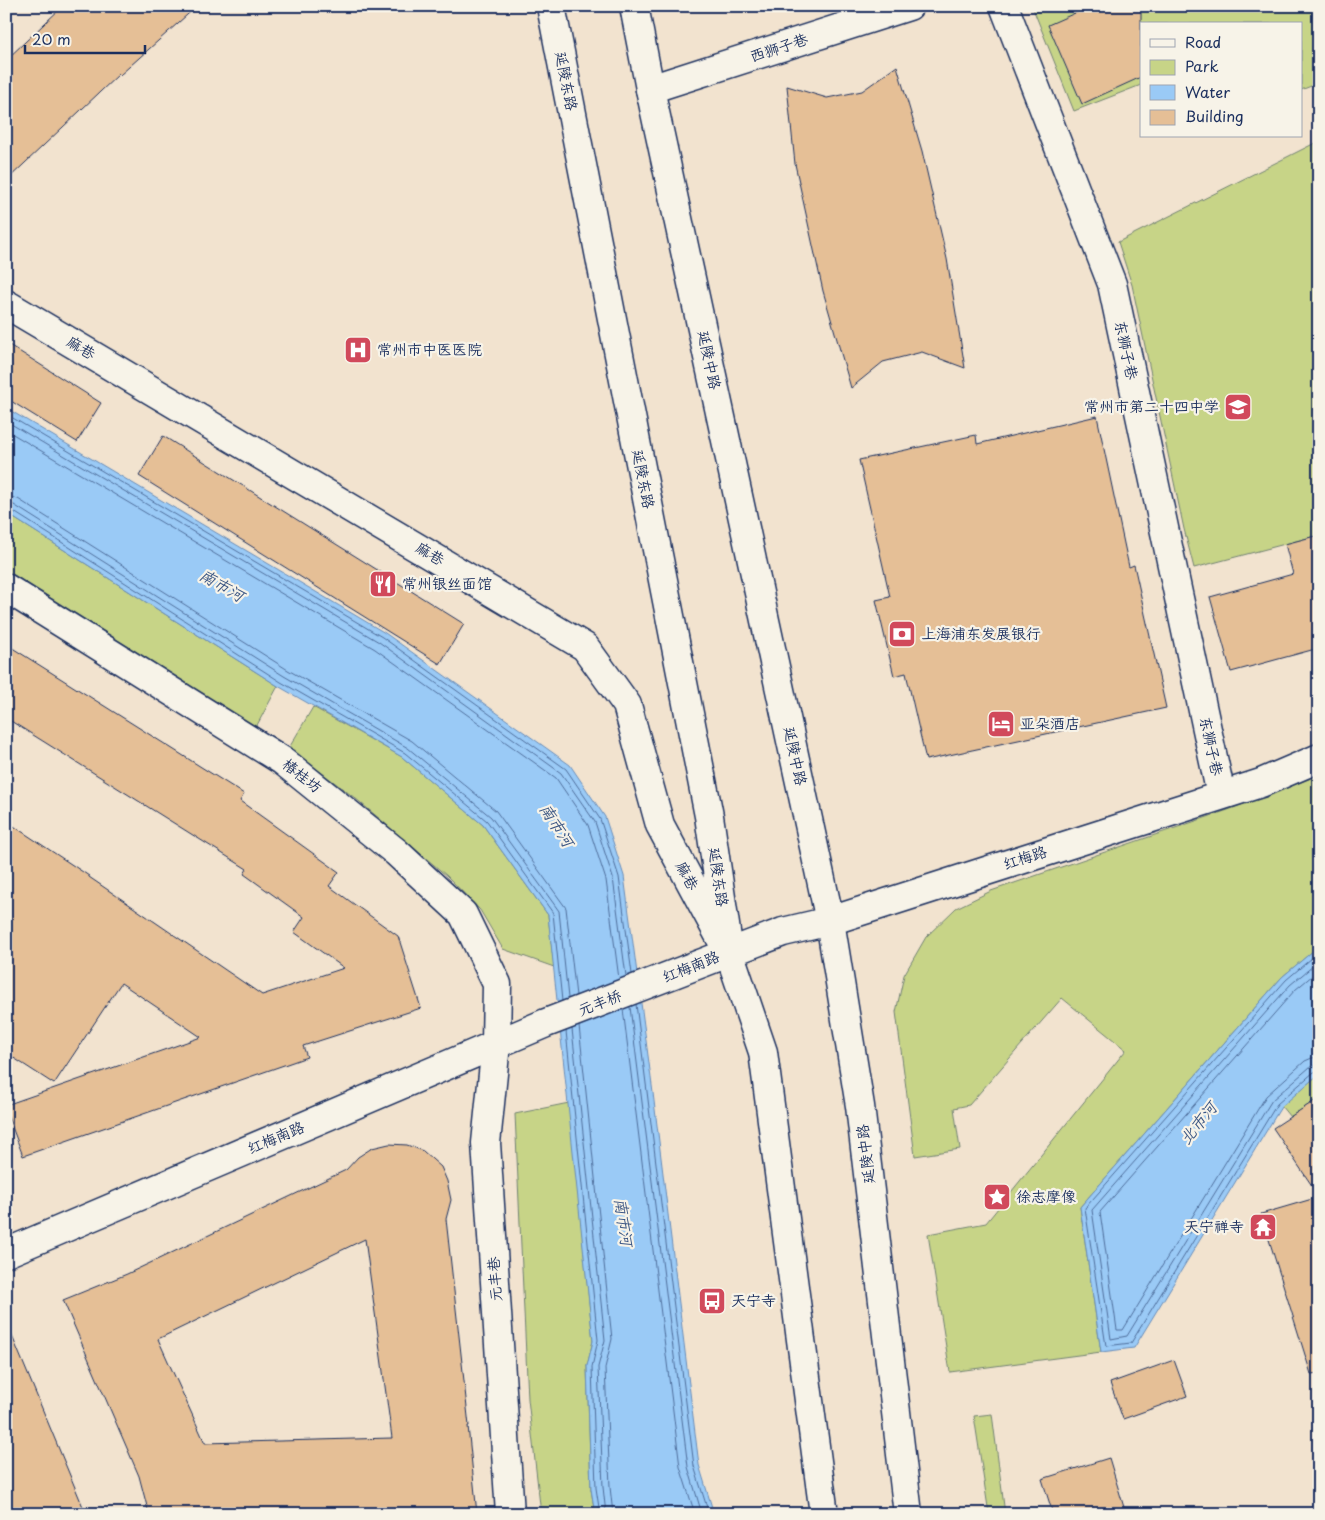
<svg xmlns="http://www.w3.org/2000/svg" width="1325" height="1520" viewBox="0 0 1325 1520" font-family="'Playpen Sans','LXGW WenKai TC',sans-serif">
<rect width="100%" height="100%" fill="#f2e3cf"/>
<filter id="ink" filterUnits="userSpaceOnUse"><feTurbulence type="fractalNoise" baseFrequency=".02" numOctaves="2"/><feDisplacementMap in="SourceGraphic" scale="10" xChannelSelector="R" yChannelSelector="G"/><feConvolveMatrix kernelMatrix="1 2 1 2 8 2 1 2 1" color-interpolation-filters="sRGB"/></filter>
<g filter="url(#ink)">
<g fill="#c7d487" stroke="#718272">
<polygon points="1032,6 1319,6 1319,83 1301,90 1301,24 1141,24 1141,85 1074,111"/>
<polygon points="1319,141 1319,535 1194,568 1184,529 1132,285 1118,242"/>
<polygon points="6,513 278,686 256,727 6,570"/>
<polygon points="313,707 402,757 483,825 548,915 554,967 503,949 480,910 447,876 355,798 289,748"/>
<polygon points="1319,775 1319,946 1282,977 1080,1207 1101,1352 950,1372 928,1234 986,1223 1126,1050 1062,998 969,1105 954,1108 960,1149 915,1156 896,1012 904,975 926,937 956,908 991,891 1228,810"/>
<polygon points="1319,1074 1319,1098 1290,1117 1281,1106"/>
<polygon points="569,1103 593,1341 587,1366 591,1489 595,1514 541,1514 528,1399 515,1114"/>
<polygon points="992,1414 1005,1514 989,1514 974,1416"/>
</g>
<g fill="#9acaf6" stroke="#678cb9">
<polygon points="6,408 385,633 570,765 605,817 624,876 653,1093 699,1465 714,1514 595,1514 591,1489 587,1366 593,1341 548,915 483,825 402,757 278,686 6,513"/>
<polygon points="1319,946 1319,1074 1281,1107 1134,1348 1101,1352 1080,1207 1282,977"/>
</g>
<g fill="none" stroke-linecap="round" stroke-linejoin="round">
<g stroke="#4e6d9b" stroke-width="1">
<polyline points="6,414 382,637 566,769 600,819 619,877 632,974"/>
<polyline points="6,421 379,642 561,773 595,822 613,878 626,976"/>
<polyline points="6,430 375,649 556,778 588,825 606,880 619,979"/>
<polyline points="6,496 18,499 288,670 412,741 496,811 566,908 576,996"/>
<polyline points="6,503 14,505 284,676 408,748 491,817 559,911 568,998"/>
<polyline points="6,509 11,510 281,682 405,753 487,821 553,913 562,1001"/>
<polyline points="1319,952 1286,980 1085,1208 1106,1346 1131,1343 1277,1104 1314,1072 1319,1071"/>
<polyline points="1319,961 1290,985 1092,1210 1111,1339 1127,1336 1272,1100 1310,1067 1319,1065"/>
<polyline points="1319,970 1295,990 1100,1212 1117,1330 1123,1330 1266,1096 1305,1061 1312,1058 1319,1057"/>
<polyline points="636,1004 694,1466 709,1514"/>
<polyline points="630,1007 688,1467 702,1514"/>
<polyline points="623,1009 680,1467 695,1514"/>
<polyline points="579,1026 612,1339 605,1368 610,1487 613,1514"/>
<polyline points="572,1029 605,1340 598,1367 603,1487 606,1514"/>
<polyline points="566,1031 598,1340 592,1367 596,1488 600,1514"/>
</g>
</g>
<g fill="#e5bf96" stroke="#1b2f5e" fill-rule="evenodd">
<polygon points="63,6 197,6 120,75 119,74 6,181 6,60"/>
<polygon points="1091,6 1141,6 1141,77 1082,104 1048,25"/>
<polygon points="897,66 922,151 947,259 965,368 922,352 883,362 851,388 823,291 795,164 787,86 827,98 862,91"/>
<polygon points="6,343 101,403 77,442 6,398"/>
<polygon points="1097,416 1129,567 1134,565 1166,708 926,760 906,673 894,676 876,600 890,597 859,460 976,435 977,444"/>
<polygon points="163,436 464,624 440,664 139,476"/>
<polygon points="1319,535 1319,648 1231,672 1210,597 1293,574 1285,544"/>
<polygon points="6,644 244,794 240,801 339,872 329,886 398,936 421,1008 303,1046 307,1057 23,1156 6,1111 6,1105 201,1037 121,983 54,1084 6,1053 6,821 89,876 89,877 262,995 344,968 294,932 304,917 244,874 247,869 6,718"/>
<polygon points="1319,1098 1319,1196 1273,1128"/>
<path d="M389,1144l18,1 16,6 18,16 6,14 4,19 -5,19 23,207h-1l9,88h-328l-10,-38 -76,-176 64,-26 219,-104 12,-13 14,-9zM365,1239l27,199 -187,5 -47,-104z"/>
<polygon points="1319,1197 1319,1373 1311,1374 1261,1214"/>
<polygon points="6,1324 7,1324 86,1514 6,1514"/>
<polygon points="1174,1360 1187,1396 1123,1419 1110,1383"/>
<polygon points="1109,1458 1126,1514 1053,1514 1042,1479"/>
</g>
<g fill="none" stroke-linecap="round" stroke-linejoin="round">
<g stroke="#1b2f5e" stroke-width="31">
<g id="street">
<polyline points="1004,6 1112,284 1221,795"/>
<polyline points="650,89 909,6"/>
<polyline points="6,304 585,647 627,705 660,825 727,950"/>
<polyline points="6,588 283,761 396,852 463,914 497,984 496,1044 486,1143 510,1514"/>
</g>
</g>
<g stroke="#1b2f5e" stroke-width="31">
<polyline id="secondary" points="6,1253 546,1023 783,932 830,921 1261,783 1319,758"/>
</g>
<g stroke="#1b2f5e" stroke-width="31">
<g id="primary">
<polyline points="551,6 709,816 729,952 763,1052 824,1514"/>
<polyline points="634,6 650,89 830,921 860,1106 908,1514"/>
</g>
</g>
<use href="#street" stroke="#f7f3e8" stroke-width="28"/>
<use href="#secondary" stroke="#f7f3e8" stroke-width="28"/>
<use href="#primary" stroke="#f7f3e8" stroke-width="28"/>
</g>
</g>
<defs>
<g id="hospital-square" transform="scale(1.4375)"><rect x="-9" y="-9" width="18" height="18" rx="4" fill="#d1495b" stroke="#f7f3e8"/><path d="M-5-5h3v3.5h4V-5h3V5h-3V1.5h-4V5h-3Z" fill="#fff"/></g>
<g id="school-square" transform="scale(1.4375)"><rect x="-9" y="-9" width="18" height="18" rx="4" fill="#d1495b" stroke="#f7f3e8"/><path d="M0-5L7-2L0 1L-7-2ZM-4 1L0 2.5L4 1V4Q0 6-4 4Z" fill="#fff"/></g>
<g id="restaurant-square" transform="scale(1.4375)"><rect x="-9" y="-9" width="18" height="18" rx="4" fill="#d1495b" stroke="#f7f3e8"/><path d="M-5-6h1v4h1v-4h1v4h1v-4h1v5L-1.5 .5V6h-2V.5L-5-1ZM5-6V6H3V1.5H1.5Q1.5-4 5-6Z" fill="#fff"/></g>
<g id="bank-square" transform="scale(1.4375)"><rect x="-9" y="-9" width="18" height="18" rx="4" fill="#d1495b" stroke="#f7f3e8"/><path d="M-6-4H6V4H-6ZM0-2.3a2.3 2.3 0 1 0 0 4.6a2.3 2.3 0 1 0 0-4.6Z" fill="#fff"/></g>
<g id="hotel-square" transform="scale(1.4375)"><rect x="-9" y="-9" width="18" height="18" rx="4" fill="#d1495b" stroke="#f7f3e8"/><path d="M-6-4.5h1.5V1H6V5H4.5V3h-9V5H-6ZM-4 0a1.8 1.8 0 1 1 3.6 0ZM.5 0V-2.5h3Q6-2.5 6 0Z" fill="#fff"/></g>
<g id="sight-square" transform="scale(1.4375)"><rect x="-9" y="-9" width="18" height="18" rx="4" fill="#d1495b" stroke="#f7f3e8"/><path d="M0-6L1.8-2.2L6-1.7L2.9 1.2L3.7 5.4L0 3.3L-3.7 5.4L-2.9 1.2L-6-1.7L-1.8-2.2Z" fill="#fff"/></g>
<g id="temple-square" transform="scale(1.4375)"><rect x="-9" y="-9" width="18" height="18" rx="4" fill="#d1495b" stroke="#f7f3e8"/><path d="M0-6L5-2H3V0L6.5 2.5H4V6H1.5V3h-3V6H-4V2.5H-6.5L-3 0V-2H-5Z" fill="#fff"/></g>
<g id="bus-square" transform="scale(1.4375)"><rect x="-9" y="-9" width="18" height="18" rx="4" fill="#d1495b" stroke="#f7f3e8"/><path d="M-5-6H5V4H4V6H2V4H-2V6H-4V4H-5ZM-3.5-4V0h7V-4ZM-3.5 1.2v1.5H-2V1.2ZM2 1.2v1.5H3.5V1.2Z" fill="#fff"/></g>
</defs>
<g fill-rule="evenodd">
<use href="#hospital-square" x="358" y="350"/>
<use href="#school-square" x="1238" y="407"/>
<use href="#restaurant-square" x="383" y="584"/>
<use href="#bank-square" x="902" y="634"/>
<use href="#hotel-square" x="1001" y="724"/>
<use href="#sight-square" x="997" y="1197"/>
<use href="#temple-square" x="1263" y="1227"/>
<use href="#bus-square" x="712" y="1301"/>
</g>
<g text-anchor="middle" stroke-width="4.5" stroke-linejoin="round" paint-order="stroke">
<g font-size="15" fill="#1b2f5e" stroke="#f7f3e8">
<text transform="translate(779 48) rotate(-18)" y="5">西狮子巷</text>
<text transform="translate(566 81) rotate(79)" y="5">延陵东路</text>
<text transform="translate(81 348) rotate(31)" y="5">麻巷</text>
<text transform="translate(1126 350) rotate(78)" y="5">东狮子巷</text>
<text transform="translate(709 360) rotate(78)" y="5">延陵中路</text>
<text transform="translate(643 479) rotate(79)" y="5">延陵东路</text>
<text transform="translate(430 554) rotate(31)" y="5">麻巷</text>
<text transform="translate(1211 746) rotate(78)" y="5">东狮子巷</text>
<text transform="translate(795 756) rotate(78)" y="5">延陵中路</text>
<text transform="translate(302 776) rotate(38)" y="5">椿桂坊</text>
<text transform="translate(1025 858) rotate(-18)" y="5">红梅路</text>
<text transform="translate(687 876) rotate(62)" y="5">麻巷</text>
<text transform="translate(718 877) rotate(82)" y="5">延陵东路</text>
<text transform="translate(691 967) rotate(-22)" y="5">红梅南路</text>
<text transform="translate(600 1003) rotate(-21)" y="5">元丰桥</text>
<text transform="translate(276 1138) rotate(-23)" y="5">红梅南路</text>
<text transform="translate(866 1154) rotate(-97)" y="5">延陵中路</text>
<text transform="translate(495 1279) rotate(-94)" y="5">元丰巷</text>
</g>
<g font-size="15" fill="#1b2f5e" stroke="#f7f3e8" text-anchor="start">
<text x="377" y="355">常州市中医医院</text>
<text x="1219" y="412" text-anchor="end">常州市第二十四中学</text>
<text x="402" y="589">常州银丝面馆</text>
<text x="921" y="639">上海浦东发展银行</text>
<text x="1020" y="729">亚朵酒店</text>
<text x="1016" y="1202">徐志摩像</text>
<text x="1244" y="1232" text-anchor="end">天宁禅寺</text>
<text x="731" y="1306">天宁寺</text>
</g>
<g font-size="16" font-style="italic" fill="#3b5684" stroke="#f7f3e8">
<text transform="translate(222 585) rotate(30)" y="6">南市河</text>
<text transform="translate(557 825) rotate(57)" y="6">南市河</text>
<text transform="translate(1198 1123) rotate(-51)" y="6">北市河</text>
<text transform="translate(624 1222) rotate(82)" y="6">南市河</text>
</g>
</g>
<rect width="1325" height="1520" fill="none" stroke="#f7f3e8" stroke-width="25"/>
<rect x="12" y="12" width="1300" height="1495" fill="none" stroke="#1b2f5e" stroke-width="2" filter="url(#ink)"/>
<rect x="1140" y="22" width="162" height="115" fill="#f7f3e8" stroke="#9fa5b1"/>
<rect x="1150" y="39" width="25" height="8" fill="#f7f3e8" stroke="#9fa5b1"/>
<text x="1185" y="48" font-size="15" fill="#1b2f5e">Road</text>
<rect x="1150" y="60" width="25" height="15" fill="#c7d487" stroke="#9fa5b1"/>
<text x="1185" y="72" font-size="15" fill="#1b2f5e">Park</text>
<rect x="1150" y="85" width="25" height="15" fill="#9acaf6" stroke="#9fa5b1"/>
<text x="1185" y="98" font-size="15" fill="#1b2f5e">Water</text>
<rect x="1150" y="110" width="25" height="15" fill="#e5bf96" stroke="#9fa5b1"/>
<text x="1185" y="122" font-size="15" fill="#1b2f5e">Building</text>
<path d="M25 45v8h120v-8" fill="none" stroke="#1b2f5e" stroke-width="2.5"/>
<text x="32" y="45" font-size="15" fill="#1b2f5e" stroke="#f7f3e8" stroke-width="4" paint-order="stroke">20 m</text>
</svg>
